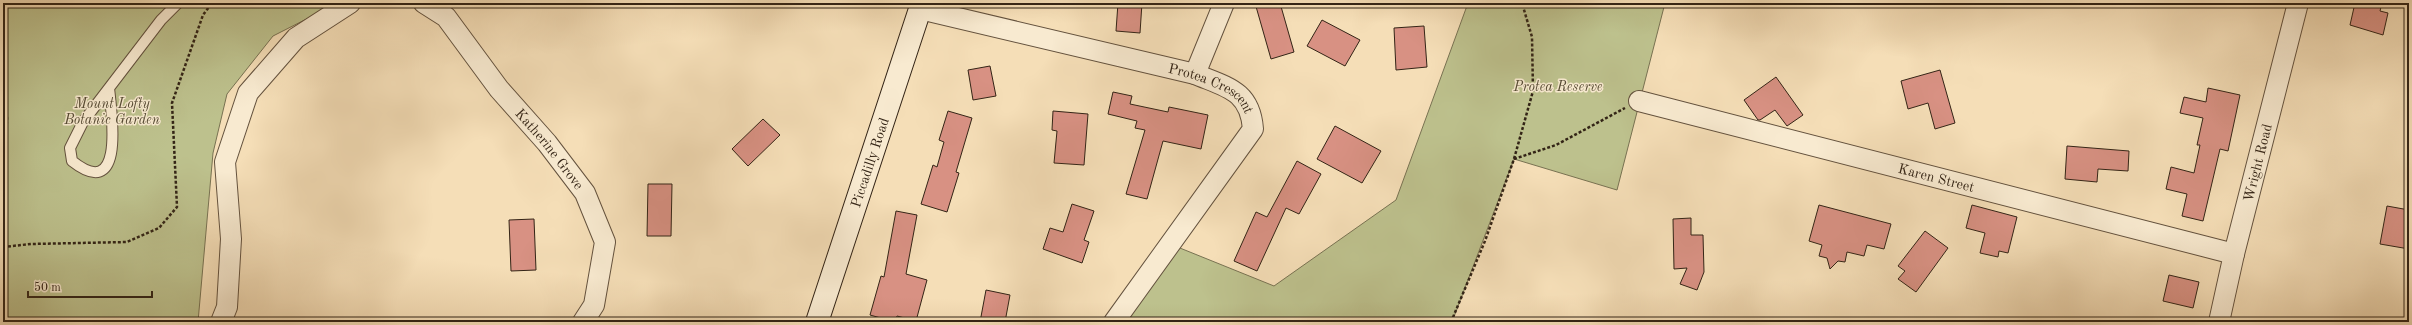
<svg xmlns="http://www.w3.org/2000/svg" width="2412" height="325" viewBox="0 0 2412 325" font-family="'Old Standard TT',serif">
<rect width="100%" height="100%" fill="#f5deb7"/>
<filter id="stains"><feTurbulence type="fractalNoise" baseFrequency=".005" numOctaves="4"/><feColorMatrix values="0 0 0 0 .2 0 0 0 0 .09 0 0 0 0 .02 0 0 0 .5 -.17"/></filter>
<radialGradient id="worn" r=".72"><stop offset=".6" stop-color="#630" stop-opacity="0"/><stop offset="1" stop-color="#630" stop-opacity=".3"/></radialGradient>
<g fill="#bdc18d" stroke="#787252">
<polygon points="3,3 338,3 273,36 227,94 213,153 198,322 3,322"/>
<polygon points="1468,3 1665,3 1617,190 1514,159 1452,322 1115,322 1170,244 1274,286 1396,200"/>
</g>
<g fill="#d89183" stroke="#332416">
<polygon points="1118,3 1142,3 1140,33 1116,31"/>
<polygon points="1255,3 1280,3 1294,52 1271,59"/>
<polygon points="2355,3 2382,3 2380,11 2388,13 2383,35 2350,25"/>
<polygon points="1322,20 1360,40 1345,66 1307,46"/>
<polygon points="1424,26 1427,67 1396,70 1394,28"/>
<polygon points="990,66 996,96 973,100 968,70"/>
<polygon points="1940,70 1955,123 1935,129 1928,103 1908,109 1901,81"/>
<polygon points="1776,77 1803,115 1787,126 1775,110 1760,120 1758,120 1744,100"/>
<polygon points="2208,88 2240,95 2228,151 2220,149 2203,221 2182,216 2187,194 2166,189 2171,167 2194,173 2200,145 2197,145 2203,118 2180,113 2184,97 2206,102"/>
<polygon points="1113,92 1132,96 1130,104 1168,112 1169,107 1208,115 1201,149 1163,141 1147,199 1126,194 1145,130 1135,128 1137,121 1108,114"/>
<polygon points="948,111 972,118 956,172 959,173 947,212 921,204 933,165 937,167 944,142 939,140"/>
<polygon points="1053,111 1088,114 1084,165 1054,163 1057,131 1052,130"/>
<polygon points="763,119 780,135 748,166 732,149"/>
<polygon points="1335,126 1381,151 1362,183 1317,159"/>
<polygon points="2067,146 2129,151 2128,171 2098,169 2097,182 2065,179"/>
<polygon points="1297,161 1321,174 1299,214 1286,208 1257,271 1234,261 1256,212 1267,217"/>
<polygon points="648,184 672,184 671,236 647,236"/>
<polygon points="1072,204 1094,211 1084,240 1089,242 1082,263 1043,249 1050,228 1063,232"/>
<polygon points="1819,205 1891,224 1884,249 1867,245 1864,256 1847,252 1845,262 1838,261 1830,269 1827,258 1819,256 1822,245 1809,241"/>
<polygon points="1972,205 2017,217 2008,253 1999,251 1998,257 1980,253 1985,233 1966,228"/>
<polygon points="2387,206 2409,210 2409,249 2380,244"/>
<polygon points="896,211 917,215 906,274 927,280 916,321 897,316 895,322 870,315 881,276 884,277"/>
<polygon points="1691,218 1691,235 1703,235 1704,272 1697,290 1680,284 1687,268 1674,269 1673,219"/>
<polygon points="534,219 536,270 511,271 509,220"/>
<polygon points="1925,231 1948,248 1916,292 1898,279 1905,271 1898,266"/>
<polygon points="2169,275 2199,282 2193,308 2163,301"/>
<polygon points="986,290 1010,295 1005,322 980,322"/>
</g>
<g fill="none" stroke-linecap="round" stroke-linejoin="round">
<g stroke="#64523e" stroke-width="12">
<path id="service" d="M109,88c3,27 16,115 -37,73l-2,-13 13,-26 78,-102 17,-17"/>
</g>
<g stroke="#64523e" stroke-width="22">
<g id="minor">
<path id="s1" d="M424,3l22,14 53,72 48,54 38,50 20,49 -11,63 -11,17"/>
<path id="s2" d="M920,9l275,65c31,13 55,16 58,55l-139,193"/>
<polyline points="1195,74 1224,3"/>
<path id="s3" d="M1639,101l595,153"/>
<polyline points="221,322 227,307 231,239 225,162 248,93 296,38 350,3"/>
<path id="s4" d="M2219,322l15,-68 64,-251"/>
</g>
</g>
<g stroke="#332416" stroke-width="24">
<g id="secondary">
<path id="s5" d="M817,322l105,-319"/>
</g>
</g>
<g stroke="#332416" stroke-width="2.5" stroke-dasharray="3 2" stroke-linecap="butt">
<polyline points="3,92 7,118 3,223"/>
<polyline points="1514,159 1556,145 1625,108"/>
<polyline points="3,247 31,244 127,242 159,228 177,207 172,103 203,15 212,3"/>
<polyline points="1451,322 1485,241 1514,159 1533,91 1532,37 1522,3"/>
</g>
<use href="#service" stroke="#f8ead0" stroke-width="10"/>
<use href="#minor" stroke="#f8ead0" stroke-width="20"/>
<use href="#secondary" stroke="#f8ead0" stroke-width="22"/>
</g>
<g text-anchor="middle" stroke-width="3" stroke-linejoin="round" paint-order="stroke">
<g font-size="14" font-style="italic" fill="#564b34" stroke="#f8ead0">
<text x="1558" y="91">Protea Reserve</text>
<text x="112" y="108">Mount Lofty<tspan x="112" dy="16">Botanic Garden</tspan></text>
</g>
<g font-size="14" fill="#332416" stroke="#f8ead0">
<text dy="5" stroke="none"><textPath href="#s2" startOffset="304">Protea Crescent</textPath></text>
<text dy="5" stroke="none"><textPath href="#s1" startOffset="194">Katherine Grove</textPath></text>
<text dy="5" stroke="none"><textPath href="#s4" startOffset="164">Wright Road</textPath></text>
<text dy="5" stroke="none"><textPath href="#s5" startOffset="168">Piccadilly Road</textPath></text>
<text dy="5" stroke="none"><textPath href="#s3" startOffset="307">Karen Street</textPath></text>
</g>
</g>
<rect width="2412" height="325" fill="none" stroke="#f5deb7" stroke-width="16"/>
<rect x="4" y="4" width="2404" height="317" fill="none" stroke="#332416" stroke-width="2"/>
<rect x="8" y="8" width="2396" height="309" fill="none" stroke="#332416"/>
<path d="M28 291v6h124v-6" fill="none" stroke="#332416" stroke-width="2"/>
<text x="34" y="291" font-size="12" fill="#332416" stroke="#f8ead0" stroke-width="3" paint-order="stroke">50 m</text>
<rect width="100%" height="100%" filter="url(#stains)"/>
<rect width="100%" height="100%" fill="url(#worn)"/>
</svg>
